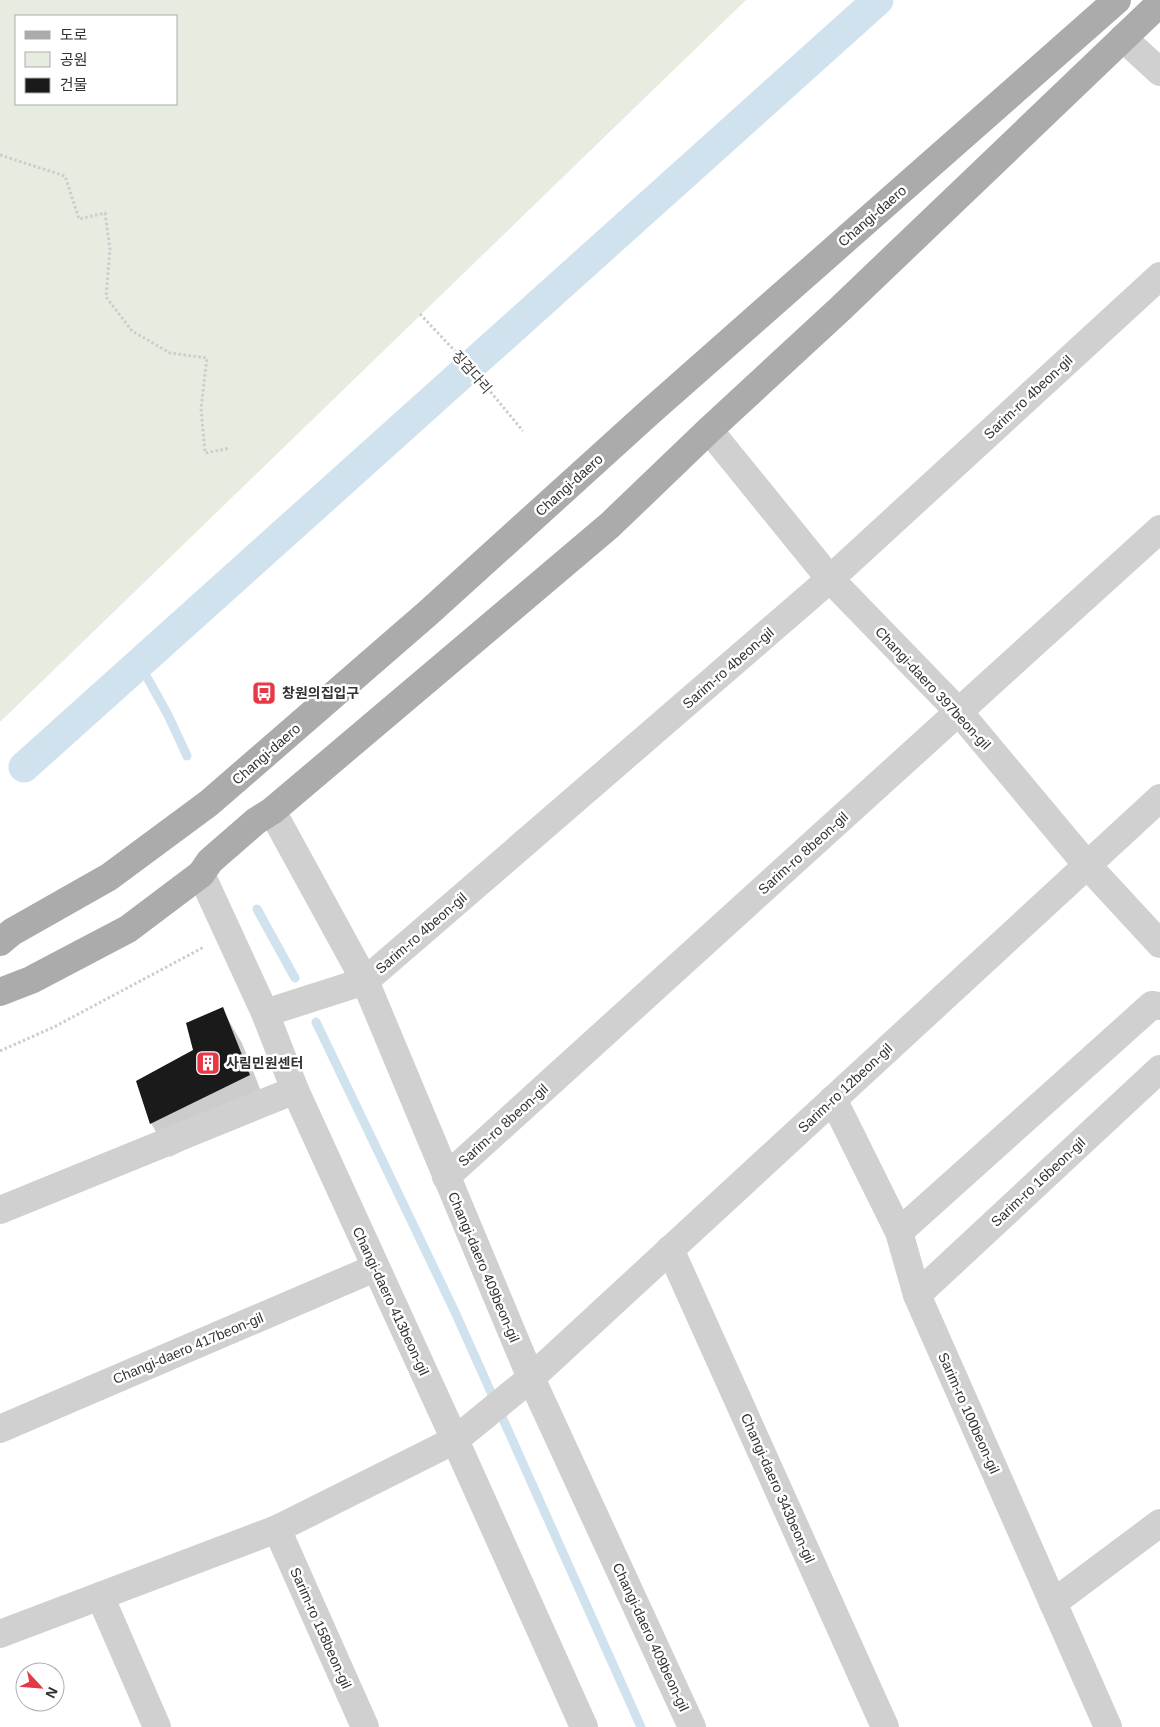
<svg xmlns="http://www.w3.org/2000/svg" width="1160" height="1727" viewBox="0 0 1160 1727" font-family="Helvetica,'Noto Sans KR',sans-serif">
<rect width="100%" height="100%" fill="#fff"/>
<path fill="#e6ecdf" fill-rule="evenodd" d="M0,0h746l-746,722zM16,16h160v88h-160z"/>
<polygon fill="#0003" points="222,1009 242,1043 268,1109 170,1157 151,1123 194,1051"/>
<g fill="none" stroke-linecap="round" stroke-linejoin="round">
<g stroke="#cfe2ee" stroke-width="9">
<polyline points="139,663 168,715 187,756"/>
<polyline points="257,909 295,978"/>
<polyline points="316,1022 455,1312 641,1727"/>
</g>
<polyline stroke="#cfe2ee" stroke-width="31" points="24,767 878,0"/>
</g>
<polygon fill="#1a1a1a" points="223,1007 250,1075 150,1124 136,1081 193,1050 186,1023"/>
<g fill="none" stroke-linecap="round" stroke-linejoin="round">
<g stroke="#cdcdcd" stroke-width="3" stroke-dasharray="2.5 2.5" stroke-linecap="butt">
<polyline points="0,155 65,176 79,219 105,213 110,249 106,297 132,331 170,353 207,358 201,408 205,453 230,448"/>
<polyline points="420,314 470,367 523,431"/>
<polyline points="0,1051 54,1027 204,947"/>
</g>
<g stroke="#d0d0d0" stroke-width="28">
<polyline points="1123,38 1160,72"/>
<polyline points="709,430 830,579 959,712 1087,865 1160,944"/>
<polyline points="272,811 365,981 531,1378 692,1727"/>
<polyline points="201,874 265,1013 295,1090 455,1440 584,1727"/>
<polyline points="265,1013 365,981 830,579 1160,276"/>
<polyline points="833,1099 899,1232 917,1295 1108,1727"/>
<polyline points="446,1177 1160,529"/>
<polyline points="0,1210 295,1090"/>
<polyline points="899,1232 1152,1005 1160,1006"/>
<polyline points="670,1249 885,1727"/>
<polyline points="917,1295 1160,1069"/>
<polyline points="0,1429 375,1268"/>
<polyline points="277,1529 365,1727"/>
<polyline points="100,1596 157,1727"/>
<polyline points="1053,1603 1160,1523"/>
<polyline points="0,1634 277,1529 455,1440 531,1378 1160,798"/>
</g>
<g stroke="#ababab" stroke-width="28">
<polyline points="0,942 12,932 109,877 209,803 428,613 652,410 1117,0"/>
<polyline points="0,992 31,980 128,929 201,874 210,861 256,821 272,811 610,525 709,430 840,309 1160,3"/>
</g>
</g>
<defs>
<g id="bus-square" transform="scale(1.25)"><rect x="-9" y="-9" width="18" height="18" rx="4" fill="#e63946" stroke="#fff"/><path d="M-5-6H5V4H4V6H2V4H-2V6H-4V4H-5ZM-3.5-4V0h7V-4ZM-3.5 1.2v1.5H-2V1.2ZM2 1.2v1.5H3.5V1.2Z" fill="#fff"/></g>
<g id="building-square" transform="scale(1.25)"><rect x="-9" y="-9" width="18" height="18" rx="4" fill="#e63946" stroke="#fff"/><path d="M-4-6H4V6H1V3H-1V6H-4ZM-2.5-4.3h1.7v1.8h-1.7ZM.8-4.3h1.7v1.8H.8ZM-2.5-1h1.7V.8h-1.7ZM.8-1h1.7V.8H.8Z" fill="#fff"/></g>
</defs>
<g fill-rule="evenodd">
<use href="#bus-square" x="264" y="693"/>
<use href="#building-square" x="208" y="1063"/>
</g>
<g text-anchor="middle" stroke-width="5" stroke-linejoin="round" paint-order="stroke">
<g font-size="14" fill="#333" stroke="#fff">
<text transform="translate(872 216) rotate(-41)" y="5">Changi-daero</text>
<text transform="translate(472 372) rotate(49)" y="5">징검다리</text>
<text transform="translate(1028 397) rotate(-43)" y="5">Sarim-ro 4beon-gil</text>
<text transform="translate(569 485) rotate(-42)" y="5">Changi-daero</text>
<text transform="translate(728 668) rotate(-41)" y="5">Sarim-ro 4beon-gil</text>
<text transform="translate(933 688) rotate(47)" y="5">Changi-daero 397beon-gil</text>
<text transform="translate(266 754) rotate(-41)" y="5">Changi-daero</text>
<text transform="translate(803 853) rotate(-42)" y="5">Sarim-ro 8beon-gil</text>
<text transform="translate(421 933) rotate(-41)" y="5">Sarim-ro 4beon-gil</text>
<text transform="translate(845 1088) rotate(-43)" y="5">Sarim-ro 12beon-gil</text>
<text transform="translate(503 1125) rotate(-42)" y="5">Sarim-ro 8beon-gil</text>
<text transform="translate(1038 1182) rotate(-43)" y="5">Sarim-ro 16beon-gil</text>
<text transform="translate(484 1267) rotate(67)" y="5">Changi-daero 409beon-gil</text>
<text transform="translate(391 1301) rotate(65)" y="5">Changi-daero 413beon-gil</text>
<text transform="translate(188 1348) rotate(-23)" y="5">Changi-daero 417beon-gil</text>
<text transform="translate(969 1413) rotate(66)" y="5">Sarim-ro 100beon-gil</text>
<text transform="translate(778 1488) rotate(66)" y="5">Changi-daero 343beon-gil</text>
<text transform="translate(321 1628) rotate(66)" y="5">Sarim-ro 158beon-gil</text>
<text transform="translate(651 1637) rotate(65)" y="5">Changi-daero 409beon-gil</text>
</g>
<g font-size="14" font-weight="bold" fill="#333" stroke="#fff" text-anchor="start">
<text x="282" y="698">창원의집입구</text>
<text x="226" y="1068">사림민원센터</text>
</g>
</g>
<rect x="15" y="15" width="162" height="90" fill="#ffffff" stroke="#adadad"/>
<rect x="25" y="31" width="25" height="8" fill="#ababab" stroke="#adadad"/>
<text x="60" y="40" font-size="15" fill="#333333">도로</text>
<rect x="25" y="52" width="25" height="15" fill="#e6ecdf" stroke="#adadad"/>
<text x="60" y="65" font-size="15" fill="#333333">공원</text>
<rect x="25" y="78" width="25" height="15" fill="#1a1a1a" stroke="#adadad"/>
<text x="60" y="90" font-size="15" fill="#333333">건물</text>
<g transform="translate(40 1687) rotate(116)"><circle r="24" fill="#ffffff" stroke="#adadad"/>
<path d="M0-4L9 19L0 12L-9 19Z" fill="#e63946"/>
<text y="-8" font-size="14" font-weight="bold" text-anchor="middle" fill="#333333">N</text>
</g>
</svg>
